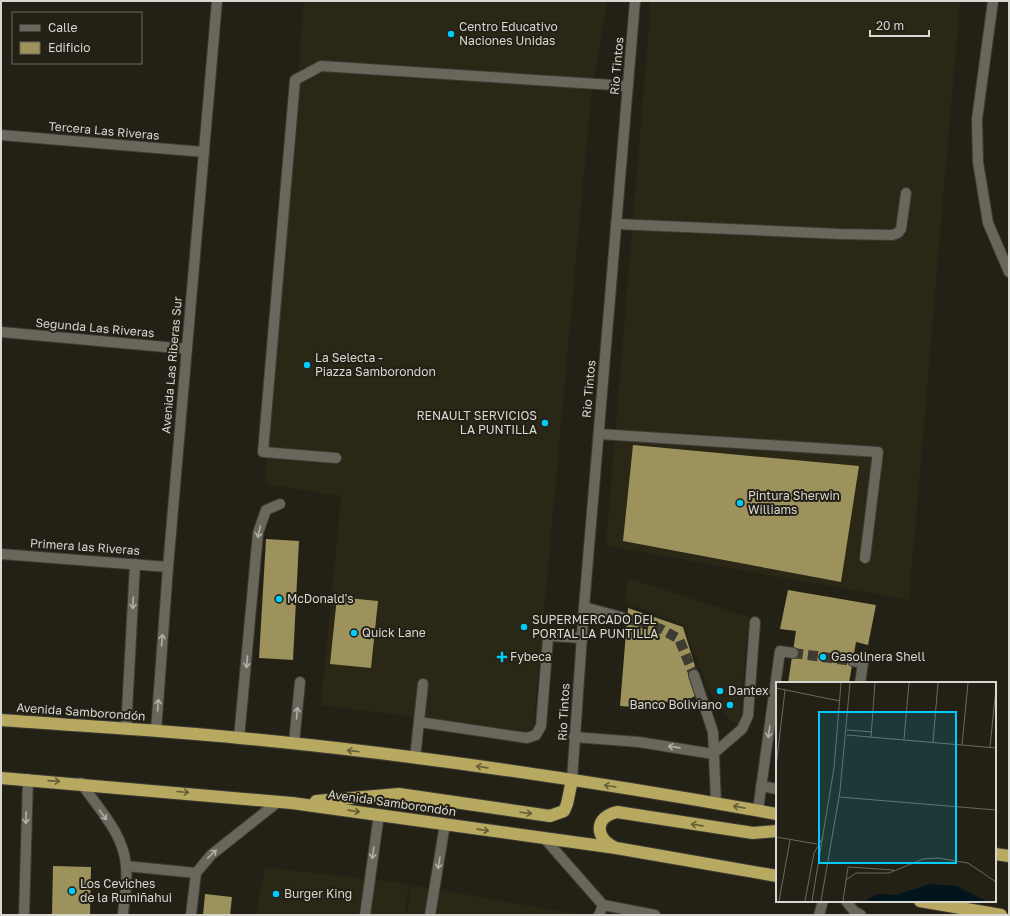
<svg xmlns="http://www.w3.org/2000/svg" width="1010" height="916" viewBox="0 0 1010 916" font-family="'Golos Text',sans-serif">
<rect width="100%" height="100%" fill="#232016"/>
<g fill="#2a2716">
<polygon points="304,1 607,1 591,97 533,733 321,705 341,496 265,484"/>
<polygon points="651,1 960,1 909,600 606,546"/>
<polygon points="628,578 749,617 739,725 728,719 708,688 689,641 685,625 625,603"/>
<polygon points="265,867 409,884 404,915 256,915"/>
<polygon points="411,885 582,915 407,915"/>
</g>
<g fill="#9d925c">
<polygon points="633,445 859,466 841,582 623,541"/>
<polygon points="266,539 299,541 293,660 259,658"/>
<polygon points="788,590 876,605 868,645 856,642 849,683 788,683 796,631 780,629"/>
<polygon points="337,597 378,601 371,668 330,664"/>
<polygon points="628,608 683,627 695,666 689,671 695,696 686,701 662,702 661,709 620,706"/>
<polygon points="53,866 91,867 90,915 52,915"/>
<polygon points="205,894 232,897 230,915 203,915"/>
</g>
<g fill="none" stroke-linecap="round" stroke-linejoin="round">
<g stroke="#3e3b32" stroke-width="10" stroke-dasharray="10 5" stroke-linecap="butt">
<polyline points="625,618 661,629 679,639 694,675"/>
<polyline points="793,653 853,661"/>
</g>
<g stroke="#3d3b34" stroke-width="12">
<g id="minor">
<polyline points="993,1 977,119 978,162 988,223 1009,272"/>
<polyline points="1,135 204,152"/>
<polyline points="616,224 840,234 892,235 898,233 901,229 906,193"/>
<polyline points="1,332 187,349"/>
<polyline points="599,434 878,452 865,558"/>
<polyline points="336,458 263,452 295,80 321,66 628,86"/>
<polyline points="1,554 168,567"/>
<polyline points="584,607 625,618"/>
<polyline points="853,661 863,663 860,683"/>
<polyline points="694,675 713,732 716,803"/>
<polyline points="419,722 527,738 536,735 541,726 548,638 551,636 582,638"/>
<polyline points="126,729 135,564"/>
<polyline points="156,731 168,567 217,1"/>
<polyline points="574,737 639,742 713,754 742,729 748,716 755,622"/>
<polyline points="239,738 258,533 266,510 280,504"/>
<polyline points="294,743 300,682"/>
<polyline points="415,758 423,684"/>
<polyline points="572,780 584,607 635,1"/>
<path d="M81,783c17,25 43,51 45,83 2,16 -2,33 -3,49"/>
<polyline points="761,786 777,789"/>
<polyline points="758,810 780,651 793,653"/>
<polyline points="545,839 603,905 655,915"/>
<polyline points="126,866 196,873"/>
<polyline points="846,901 854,911 861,915"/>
<polyline points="24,915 28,779"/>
<polyline points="191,915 196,873 211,855 279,801"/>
<polyline points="365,915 379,814"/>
<polyline points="430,915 445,824"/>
<polyline points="599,915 603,905"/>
<polyline points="819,915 823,901"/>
</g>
</g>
<g stroke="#3d3b34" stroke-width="14">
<g id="highway">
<path d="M1,720c80,6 160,10 239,18 180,17 359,44 537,76"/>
<polyline points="1,778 292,803 616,848 777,876"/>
<polyline points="316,801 399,794 550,816 564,811 567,804 572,780"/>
<path d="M614,847c-20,-10 -19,-30 3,-35l136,21 24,-2"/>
<polyline points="995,854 1009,856"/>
<polyline points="920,901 1001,915"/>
</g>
</g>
<use href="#minor" stroke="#69675b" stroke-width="10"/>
<use href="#highway" stroke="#b8a960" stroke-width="12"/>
</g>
<defs><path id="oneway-shaft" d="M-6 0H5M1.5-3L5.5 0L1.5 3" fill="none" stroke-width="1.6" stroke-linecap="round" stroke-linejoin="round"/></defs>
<g stroke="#b1b0a7">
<use href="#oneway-shaft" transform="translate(259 532) rotate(103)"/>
<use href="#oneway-shaft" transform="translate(133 603) rotate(93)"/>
<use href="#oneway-shaft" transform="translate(162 640) rotate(-86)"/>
<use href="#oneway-shaft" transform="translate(247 662) rotate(95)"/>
<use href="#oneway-shaft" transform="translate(158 705) rotate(-86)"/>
<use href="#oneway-shaft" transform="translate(297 713) rotate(-85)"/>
<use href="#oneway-shaft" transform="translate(769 732) rotate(98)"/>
<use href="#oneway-shaft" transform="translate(674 747) rotate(-172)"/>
<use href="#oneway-shaft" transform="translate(103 815) rotate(54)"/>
<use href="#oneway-shaft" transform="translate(26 818) rotate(92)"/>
<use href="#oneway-shaft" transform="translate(373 853) rotate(98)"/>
<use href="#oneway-shaft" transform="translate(212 854) rotate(-44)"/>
<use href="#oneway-shaft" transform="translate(439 863) rotate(99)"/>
</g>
<g stroke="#665e37">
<use href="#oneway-shaft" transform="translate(353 751) rotate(-173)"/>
<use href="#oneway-shaft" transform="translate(482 767) rotate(-172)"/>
<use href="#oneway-shaft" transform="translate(54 781) rotate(4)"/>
<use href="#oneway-shaft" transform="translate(610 786) rotate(-171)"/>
<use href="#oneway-shaft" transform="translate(183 792) rotate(5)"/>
<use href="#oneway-shaft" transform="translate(739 807) rotate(-170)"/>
<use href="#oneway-shaft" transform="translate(354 811) rotate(8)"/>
<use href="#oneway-shaft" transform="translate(526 813) rotate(7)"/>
<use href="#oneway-shaft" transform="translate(697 825) rotate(-172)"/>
<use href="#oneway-shaft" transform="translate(483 830) rotate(8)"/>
</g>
<g fill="#00cbf9" stroke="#232016" stroke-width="1.5">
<circle cx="451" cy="34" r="4"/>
<circle cx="307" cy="365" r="4"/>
<circle cx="545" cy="423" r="4"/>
<circle cx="740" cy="503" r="4"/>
<circle cx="279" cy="599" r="4"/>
<circle cx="524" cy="627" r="4"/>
<circle cx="354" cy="633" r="4"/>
<path d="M500 651h4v4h4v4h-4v4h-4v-4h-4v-4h4z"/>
<circle cx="823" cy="657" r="4"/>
<circle cx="720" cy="691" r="4"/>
<circle cx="730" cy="705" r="4"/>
<circle cx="72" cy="891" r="4"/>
<circle cx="276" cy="894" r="4"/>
</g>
<g text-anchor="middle" stroke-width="4" stroke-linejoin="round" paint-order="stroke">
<g font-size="12" fill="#d8d7d0" stroke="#232016" text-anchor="start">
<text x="459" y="31">Centro Educativo<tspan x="459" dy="14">Naciones Unidas</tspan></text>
<text x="315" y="362">La Selecta -<tspan x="315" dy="14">Piazza Samborondon</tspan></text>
<text x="537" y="420" text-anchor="end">RENAULT SERVICIOS<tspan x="537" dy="14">LA PUNTILLA</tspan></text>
<text x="748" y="500">Pintura Sherwin<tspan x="748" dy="14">Williams</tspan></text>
<text x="287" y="603">McDonald's</text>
<text x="532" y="624">SUPERMERCADO DEL<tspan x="532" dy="14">PORTAL LA PUNTILLA</tspan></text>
<text x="362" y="637">Quick Lane</text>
<text x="510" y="661">Fybeca</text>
<text x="831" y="661">Gasolinera Shell</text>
<text x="728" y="695">Dantex</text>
<text x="722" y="709" text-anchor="end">Banco Boliviano</text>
<text x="80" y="888">Los Ceviches<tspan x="80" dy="14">de la Rumiñahui</tspan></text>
<text x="284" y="898">Burger King</text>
</g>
<g font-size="12" fill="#d8d7d0" stroke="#232016">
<text transform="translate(617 66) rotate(-85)" y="4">Rio Tintos</text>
<text transform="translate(104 131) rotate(5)" y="4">Tercera Las Riveras</text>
<text transform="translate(95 328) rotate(5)" y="4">Segunda Las Riveras</text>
<text transform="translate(172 365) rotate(-85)" y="4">Avenida Las Riberas Sur</text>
<text transform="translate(589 389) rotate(-85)" y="4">Rio Tintos</text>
<text transform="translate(85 547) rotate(4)" y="4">Primera las Riveras</text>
<text transform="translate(81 712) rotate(4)" y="4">Avenida Samborondón</text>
<text transform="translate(564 712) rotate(-87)" y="4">Rio Tintos</text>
<text transform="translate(392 803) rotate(8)" y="4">Avenida Samborondón</text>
</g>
</g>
<g transform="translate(776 682)">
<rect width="220" height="220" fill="#232016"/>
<path d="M154,202l26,2 30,15h-121l12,-7 19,1z" fill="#02151c"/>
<path fill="none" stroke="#6b6960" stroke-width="1" d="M0,6l64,13M71,48l25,2M71,53l149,13M95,55l4,-54M128,57l5,-56M157,60l5,-59M186,63l6,-62M214,65l6,-59M0,85l9,-77M63,115l157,13M0,155l41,7M70,198l10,-7h33l34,-14 15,-1 30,5 28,19M3,219l11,-61M29,219l9,-48 9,-16M36,219l22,-133 7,-85M45,219l19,-110 10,-108M67,219l5,-34 46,3"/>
<path fill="#00cbf9" fill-opacity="0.15" stroke="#00cbf9" stroke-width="2" d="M43,30h137v151h-137z"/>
<rect width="220" height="220" fill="none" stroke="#d8d7d0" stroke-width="2"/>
</g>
<rect width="1010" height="916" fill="none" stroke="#d8d7d0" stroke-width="4"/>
<rect x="12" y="12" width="130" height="52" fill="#232016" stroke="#6b6960"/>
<rect x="20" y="25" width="20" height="6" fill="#69675b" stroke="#6b6960"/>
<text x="48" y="32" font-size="12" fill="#d8d7d0">Calle</text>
<rect x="20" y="42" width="20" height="12" fill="#9d925c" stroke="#6b6960"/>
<text x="48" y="52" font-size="12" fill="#d8d7d0">Edificio</text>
<path d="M870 30v6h59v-6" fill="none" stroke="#d8d7d0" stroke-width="2"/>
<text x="876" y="30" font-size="12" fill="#d8d7d0" stroke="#232016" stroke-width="3" paint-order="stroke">20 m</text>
</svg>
